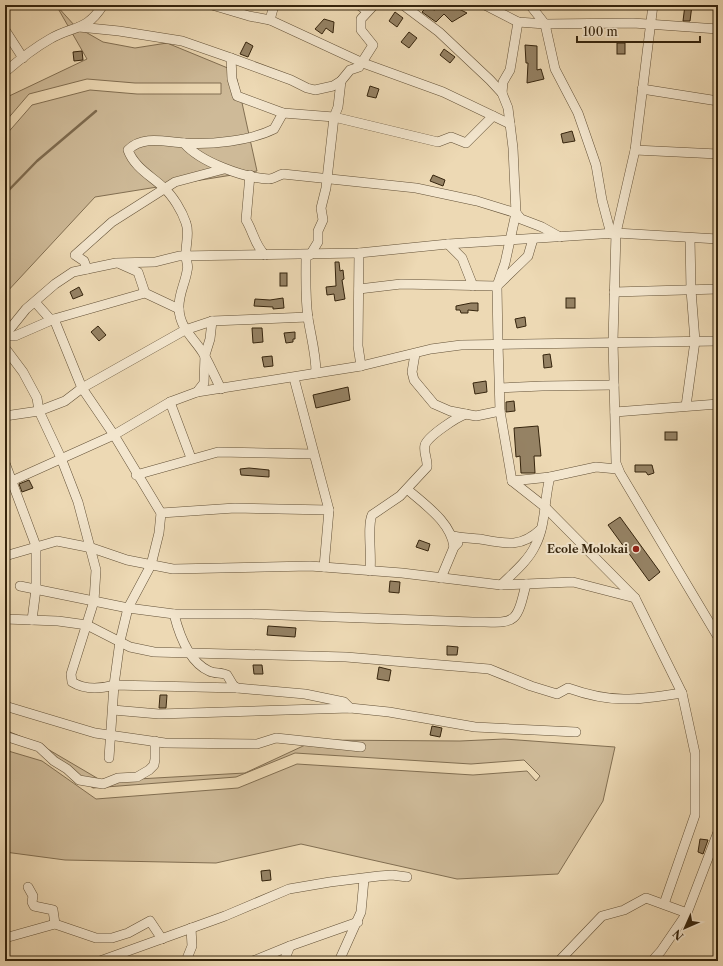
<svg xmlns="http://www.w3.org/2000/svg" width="723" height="966" viewBox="0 0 723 966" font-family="'Libre Caslon Text',serif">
<rect width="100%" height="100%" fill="#edd9b4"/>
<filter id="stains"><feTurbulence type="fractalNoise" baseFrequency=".005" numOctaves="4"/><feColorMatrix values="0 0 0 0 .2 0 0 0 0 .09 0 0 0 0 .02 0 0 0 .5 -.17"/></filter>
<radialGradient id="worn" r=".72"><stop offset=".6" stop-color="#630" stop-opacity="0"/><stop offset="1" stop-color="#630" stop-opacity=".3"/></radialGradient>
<g fill="#ceba98" stroke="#826f52">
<polygon points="56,5 75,26 103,42 135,48 167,43 235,71 257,171 95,197 5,294 5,136 32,105 90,90 137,94 221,94 221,83 135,83 87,79 29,94 5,122 5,98 87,59"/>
<polygon points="5,730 39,744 102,781 245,773 316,740 460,741 504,739 615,747 603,801 558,874 457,879 301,844 216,863 65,860 5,852 5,750 42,761 96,799 238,788 297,764 473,775 527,771 536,781 540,776 524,760 471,764 295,753 236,777 93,788 39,750 5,739"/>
</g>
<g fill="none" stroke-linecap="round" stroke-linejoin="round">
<polyline stroke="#7e6b4f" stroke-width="2.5" points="5,194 37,161 96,111"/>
</g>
<g fill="#958264" stroke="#35240d">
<polygon points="440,5 457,5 457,8 467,13 452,22 444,14 436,22 422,12 426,8 435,10"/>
<polygon points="685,5 692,5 690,21 683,21"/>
<polygon points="395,12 403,18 397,27 389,21"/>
<polygon points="324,19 334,22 333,33 326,28 322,34 315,29"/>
<polygon points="409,32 417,38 409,48 401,42"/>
<polygon points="246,42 253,46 248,57 240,54"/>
<rect x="617" y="43" width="8" height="11"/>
<polygon points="525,45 537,46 537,70 541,69 544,79 527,83 528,63 526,63"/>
<polygon points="444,49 455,57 450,63 440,55"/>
<polygon points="82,51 83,60 74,61 73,52"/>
<polygon points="370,86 379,89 376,98 367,96"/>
<polygon points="572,131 575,141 563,143 561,134"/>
<polygon points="433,175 445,180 443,186 430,181"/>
<polygon points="335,262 339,262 340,271 343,270 344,279 342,280 345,299 335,301 334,294 327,295 326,287 336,286"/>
<rect x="280" y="273" width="7" height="13"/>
<polygon points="79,287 83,295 73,299 70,292"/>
<polygon points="283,298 284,308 273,309 273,307 254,306 255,299 270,300"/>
<rect x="566" y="298" width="9" height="10"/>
<polygon points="471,303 478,303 478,311 468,310 468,313 461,313 460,310 456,310 456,306"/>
<polygon points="525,317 526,326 517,328 515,319"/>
<polygon points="98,326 106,335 99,341 91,332"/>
<polygon points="252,328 262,328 263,342 253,343"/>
<polygon points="295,332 295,339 293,339 293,342 286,343 284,333"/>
<polygon points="550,354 552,367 544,368 543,355"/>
<polygon points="272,356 273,366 264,367 262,357"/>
<polygon points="486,381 487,392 475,394 473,383"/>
<polygon points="348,387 350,400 316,408 313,395"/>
<polygon points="514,401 515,411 506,412 506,402"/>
<polygon points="538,426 541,456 534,456 535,473 521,473 520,456 516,457 514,428"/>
<rect x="665" y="432" width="12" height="8"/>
<polygon points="635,465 652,465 654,473 648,475 646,472 635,472"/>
<polygon points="249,468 269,470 269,477 241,475 240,469"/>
<polygon points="29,480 33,488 22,492 19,484"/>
<polygon points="620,517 660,572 649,581 608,525"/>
<polygon points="419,540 430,544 428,551 416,547"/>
<polygon points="390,581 400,582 399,593 389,592"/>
<polygon points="268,626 296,628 295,637 267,635"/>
<polygon points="447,646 458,647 457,655 447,655"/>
<polygon points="253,665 262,665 263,674 254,674"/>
<polygon points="379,667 391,670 389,681 377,679"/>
<polygon points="160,695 167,695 166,708 159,708"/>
<polygon points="432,726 442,728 440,737 430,735"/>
<polygon points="700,839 708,840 703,854 698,852"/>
<polygon points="270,870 271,880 262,881 261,871"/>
</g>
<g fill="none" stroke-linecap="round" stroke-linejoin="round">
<g stroke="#635137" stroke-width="10">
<g id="minor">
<polyline points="212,5 249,16 270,20 363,63 443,92 510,124"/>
<polyline points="359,5 367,11"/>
<polyline points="403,5 439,32 490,80 502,93 508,108 513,148 516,213 505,263 497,286 498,343 500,411 512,481 545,507 635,598 682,693 695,753 695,815 664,904"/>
<polyline points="485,5 518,22 545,24 633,23 718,29"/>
<polyline points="530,5 545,24 555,69 578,113 586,136 596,165 602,200 611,234"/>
<polyline points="653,5 635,150 616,233 613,341 616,463 620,473 718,637"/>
<polyline points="270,20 274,5"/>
<polyline points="79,27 119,31 182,41 231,58 291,80 307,88 315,90 333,86 341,81 350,70 359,67 373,45 361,30 361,19 374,5"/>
<polyline points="5,30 23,58"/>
<polyline points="231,58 232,79 237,96 283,113 334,117 438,142 451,137 466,143 493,116"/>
<path d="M5,72c14,-12 29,-24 45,-33 24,-14 36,-7 53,-34"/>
<polyline points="642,89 718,101"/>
<polyline points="502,93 503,82 510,70 518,22"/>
<path d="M184,143c16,19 60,35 85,36 5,0 9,-4 14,-5l133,14 61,13 39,12 5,6 21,8 18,10"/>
<polyline points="635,150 718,154"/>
<path d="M250,175l-4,45c7,11 9,26 19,35"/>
<polyline points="448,244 462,258 473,286"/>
<polyline points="359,253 358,346 361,366"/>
<path d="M306,255c0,21 -1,42 2,63 3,19 8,36 8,55"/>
<polyline points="310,255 318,242 318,231 323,220 321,208 326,188 334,117 338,107 341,81"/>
<polyline points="120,264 138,272 145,293"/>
<polyline points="87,269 84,261 75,255 112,222 175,182 224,169"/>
<polyline points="359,289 401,284 497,286 528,256 533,239"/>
<polyline points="614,292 718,289"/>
<polyline points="35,302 51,320"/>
<polyline points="54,319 82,388 114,435 161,513 159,533 151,565 128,608 120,641 114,685 109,758"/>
<polyline points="5,335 26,309 55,284 73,272 116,263 155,262 179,256 359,253 448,244 616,233 718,239"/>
<polyline points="5,336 15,336 54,319 145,293 179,309"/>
<path d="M5,348l18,24 14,26 2,13 22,47 17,44 18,68 -2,31 -23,73 1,8c13,8 28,7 42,3l123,3"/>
<polyline points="415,354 412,372 414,380 434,404 450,411 476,416 500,411"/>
<polyline points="5,369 5,372"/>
<polyline points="294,378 329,510 324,567"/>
<polyline points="500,388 542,386 614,385"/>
<path d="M221,389c-6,-12 -11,-24 -18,-36 -9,-15 -23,-24 -24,-44 -1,-14 6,-25 8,-38 2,-6 -1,-9 -1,-15 -1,-11 4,-22 0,-33 -4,-12 -13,-27 -23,-36 -12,-11 -29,-20 -35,-37 15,-15 37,-8 56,-7 26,2 66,-2 90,-14l9,-16"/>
<polyline points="197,392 204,383 205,355 210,339 212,321"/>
<polyline points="170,402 191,458"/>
<polyline points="686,406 695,341 691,290 690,238"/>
<polyline points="615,412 718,404"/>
<polyline points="5,416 39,411 65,401 82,388 185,330 212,321 308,317"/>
<polyline points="5,463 36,546 36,589 32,620"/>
<polyline points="136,475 218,452 313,454"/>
<polyline points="512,481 550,477 596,467 617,469"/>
<polyline points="5,484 114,435 170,402 197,392 361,366 431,349 461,345 718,341"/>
<path d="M407,489c18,16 44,33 47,58"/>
<polyline points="161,513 235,508 329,510"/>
<path d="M452,536c10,2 19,2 28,3 26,5 41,9 61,-10"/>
<polyline points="5,556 57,541 92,548 127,560 173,569 310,566 402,573 501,585 573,582 635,598"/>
<path d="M370,571c2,-14 -3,-45 2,-56l28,-19 27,-29c1,-7 -4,-15 -2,-22 3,-9 32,-28 41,-31"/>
<polyline points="441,578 454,547 458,543"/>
<path d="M501,585c11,-11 27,-24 34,-39 11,-20 9,-47 15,-69"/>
<path d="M20,586l108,22 46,6h78l221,8c42,0 43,5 53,-38"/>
<path d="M174,614c5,20 15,48 35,57 6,3 12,1 18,4l6,10 4,3 68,6 39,8 6,6"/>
<path d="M5,619l53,2 29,4 43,22 24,5 192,5 143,12 42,17 26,8 11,-6c45,16 68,12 114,5"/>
<polyline points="5,706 95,733 165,743 257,744 276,738 361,747"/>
<polyline points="113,710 159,714 350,708 389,712 475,727 576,732"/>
<polyline points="5,736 39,747 54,761 67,769 79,780 103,784 118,778 137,777 149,770 154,765 155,759 155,741"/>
<polyline points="28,887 33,896 32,902 34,906 53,910 55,924"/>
<polyline points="5,938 55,924 96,938 112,938 128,933 150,921 162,939"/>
<polyline points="100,961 225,916 289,889 330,882 379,876 392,875 407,877"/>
<polyline points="186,961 192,946 191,928"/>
<polyline points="253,961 290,946 358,922"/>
<polyline points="284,961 290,946"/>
<polyline points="339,961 361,912 364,879"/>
<polyline points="559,961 602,916 624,910 646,898 687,913"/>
<polyline points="652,961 661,951 687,913 718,832"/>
</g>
</g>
<use href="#minor" stroke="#f3e6ce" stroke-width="9"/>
</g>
<circle fill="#8f2418" stroke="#f3e6ce" stroke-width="1.5" cx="636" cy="549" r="4"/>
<g text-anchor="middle" stroke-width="4" stroke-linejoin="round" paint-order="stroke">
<g font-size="11" font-weight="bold" fill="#35240d" stroke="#f3e6ce" text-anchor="end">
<text x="628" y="553">Ecole Molokai</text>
</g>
</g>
<rect width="723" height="966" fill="none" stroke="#edd9b4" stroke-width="20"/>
<rect x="6" y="6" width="711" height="954" fill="none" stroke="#35240d" stroke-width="2"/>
<rect x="10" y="10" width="703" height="946" fill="none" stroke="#35240d"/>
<g transform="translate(685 928) rotate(225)" stroke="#f3e6ce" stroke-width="3" paint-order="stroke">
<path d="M0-3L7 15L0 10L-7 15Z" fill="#35240d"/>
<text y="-6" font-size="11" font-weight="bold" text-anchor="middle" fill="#35240d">N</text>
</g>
<path d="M577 36v6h123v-6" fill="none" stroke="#35240d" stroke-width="2"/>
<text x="583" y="36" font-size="12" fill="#35240d" stroke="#f3e6ce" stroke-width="3" paint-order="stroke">100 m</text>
<rect width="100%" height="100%" filter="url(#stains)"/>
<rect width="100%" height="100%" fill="url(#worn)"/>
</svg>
